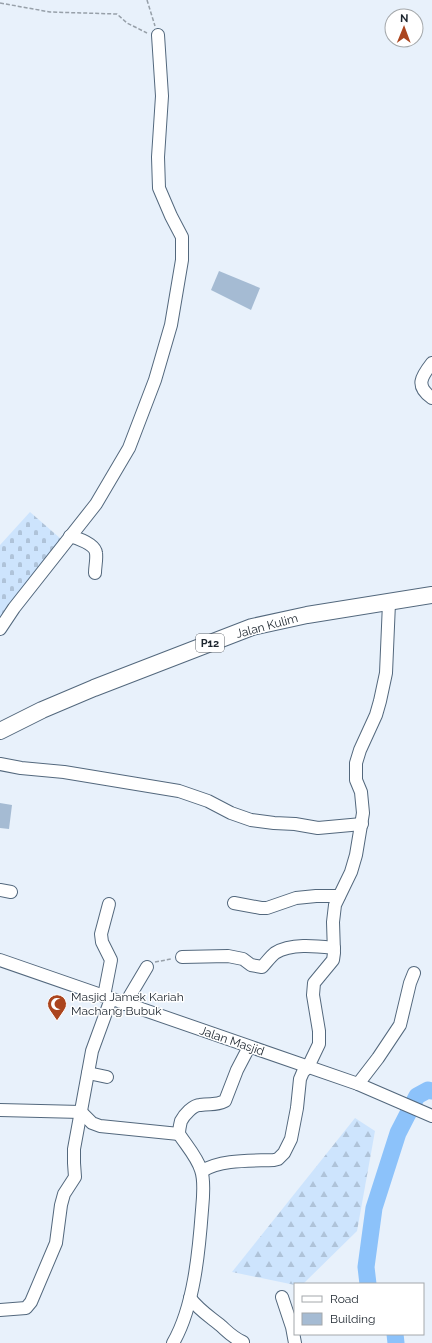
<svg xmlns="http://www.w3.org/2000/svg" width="432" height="1343" viewBox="0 0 432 1343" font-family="Raleway,sans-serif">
<defs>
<pattern id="forest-firs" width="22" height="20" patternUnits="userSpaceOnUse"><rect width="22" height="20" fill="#cde4fd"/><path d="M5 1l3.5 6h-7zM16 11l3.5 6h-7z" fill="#afc3d9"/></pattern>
<pattern id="cemetery-stones" width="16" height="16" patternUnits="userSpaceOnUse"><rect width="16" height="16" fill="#cde4fd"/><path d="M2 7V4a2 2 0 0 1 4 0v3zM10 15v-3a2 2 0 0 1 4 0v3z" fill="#afc3d9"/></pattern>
</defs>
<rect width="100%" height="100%" fill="#e8f1fb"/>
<polygon fill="url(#forest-firs)" points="355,1118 375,1131 357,1231 303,1284 295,1285 232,1272"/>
<polygon fill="url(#cemetery-stones)" points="30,512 61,539 0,622 0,545"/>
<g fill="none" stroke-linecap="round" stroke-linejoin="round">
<g stroke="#8cc2fa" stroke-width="17">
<polyline points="368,1284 366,1267 374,1208 398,1133 417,1096 428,1090 432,1091"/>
<polyline points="395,1334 396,1343"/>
</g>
</g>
<g fill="#a5bbd3">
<polygon points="219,271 260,288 251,310 211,290"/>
<polygon points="0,803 12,805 9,829 0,828"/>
</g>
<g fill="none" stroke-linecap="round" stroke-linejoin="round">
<g stroke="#53687d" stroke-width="14">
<g id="minor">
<path d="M432,363c-11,14 -17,23 0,35"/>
<path d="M70,536c7,2 25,8 26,17 1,6 -1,13 -1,20"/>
<polyline points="0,629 14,608 96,504 129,448 155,380 171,325 182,260 182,237 171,216 159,188 158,157 162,96 158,35"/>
<polyline points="0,764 21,768 64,772 179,791 208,801 231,813 251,820 274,823 295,824 318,828 362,824"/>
<polyline points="0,890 11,892"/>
<polyline points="234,903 261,908 267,908 296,898 316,896 339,896"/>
<path d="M182,957l46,-1 15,3 8,6 11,2c4,-4 8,-10 13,-14 16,-10 41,-7 59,-5"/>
<polyline points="0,960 358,1084 432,1116"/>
<polyline points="104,996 111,960 102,942 101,934 109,904"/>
<polyline points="125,1004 147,967"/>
<polyline points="88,1073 107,1077"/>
<polyline points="358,1084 378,1058 400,1025 410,983 414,973"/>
<polyline points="0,1110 81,1112 92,1123 100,1126 179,1134"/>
<path d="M202,1171c20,-12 49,-10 72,-11l4,-1 6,-6 7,-14 6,-31 3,-29 3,-7 5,-5 11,-23v-13l-6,-36 1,-12 19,-23 1,-7 -1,-31 2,-17 16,-33 5,-17 7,-42 -2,-21 -5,-12v-17l4,-13 16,-35 4,-14 6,-28 3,-70"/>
<polyline points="282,1297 292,1327 295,1343"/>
<path d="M190,1298c9,12 19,18 30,27 8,7 13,13 23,17"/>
<polyline points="0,1310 26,1308 31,1302 56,1243 61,1205 64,1194 75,1177 74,1163 74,1149 92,1051 111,999"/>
<path d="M173,1343c21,-36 26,-92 29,-133 1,-11 3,-29 -1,-40 -4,-13 -15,-25 -22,-36 0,-4 1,-9 2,-13 3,-6 12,-16 19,-16 11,-2 15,1 25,-4l12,-31 12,-23"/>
</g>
</g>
<g stroke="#53687d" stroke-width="18">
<polyline id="major" points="0,731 42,710 94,688 252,627 307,615 432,595"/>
</g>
<g stroke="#97a0a9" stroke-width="1.5" stroke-dasharray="4 2" stroke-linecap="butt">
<polyline points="147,0 155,26"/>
<polyline points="0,3 50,12 117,14 127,23 147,33"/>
<polyline points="155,962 171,959"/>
</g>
<use href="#minor" stroke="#fff" stroke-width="12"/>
<use href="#major" stroke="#fff" stroke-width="16"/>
</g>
<defs>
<g id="mosque-pin" transform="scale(1)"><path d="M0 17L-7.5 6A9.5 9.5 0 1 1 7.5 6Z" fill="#ab451e" stroke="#fff"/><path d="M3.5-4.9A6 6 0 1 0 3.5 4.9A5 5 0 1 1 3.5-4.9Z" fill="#fff"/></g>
</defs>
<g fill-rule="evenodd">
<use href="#mosque-pin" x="57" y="1004"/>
</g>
<g text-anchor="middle" stroke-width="3" stroke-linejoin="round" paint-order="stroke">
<rect fill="#fff" stroke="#60666d" stroke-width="1" x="196" y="634" width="28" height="18" rx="3"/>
<g font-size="11" font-weight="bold" fill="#1c252e">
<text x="210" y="647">P12</text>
</g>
<g font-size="12" fill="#1c252e" stroke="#fff">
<text transform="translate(267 626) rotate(-15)" y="4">Jalan Kulim</text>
<text transform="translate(232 1041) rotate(19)" y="4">Jalan Masjid</text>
</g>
<g font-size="12" fill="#1c252e" stroke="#fff" text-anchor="start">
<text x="71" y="1001">Masjid Jamek Kariah<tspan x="71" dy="14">Machang Bubuk</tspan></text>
</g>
</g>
<rect x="294" y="1283" width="130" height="52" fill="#ffffff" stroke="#a4a8ab"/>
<rect x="302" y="1296" width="20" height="6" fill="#ffffff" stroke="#a4a8ab"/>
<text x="330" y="1303" font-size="12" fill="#1c252e">Road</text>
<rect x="302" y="1313" width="20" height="12" fill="#a5bbd3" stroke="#a4a8ab"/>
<text x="330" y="1323" font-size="12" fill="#1c252e">Building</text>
<g transform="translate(404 28) rotate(1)"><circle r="19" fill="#ffffff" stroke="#a4a8ab"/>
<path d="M0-3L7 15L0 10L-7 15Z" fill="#ab451e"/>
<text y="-6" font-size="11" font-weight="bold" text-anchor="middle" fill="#1c252e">N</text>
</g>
</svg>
